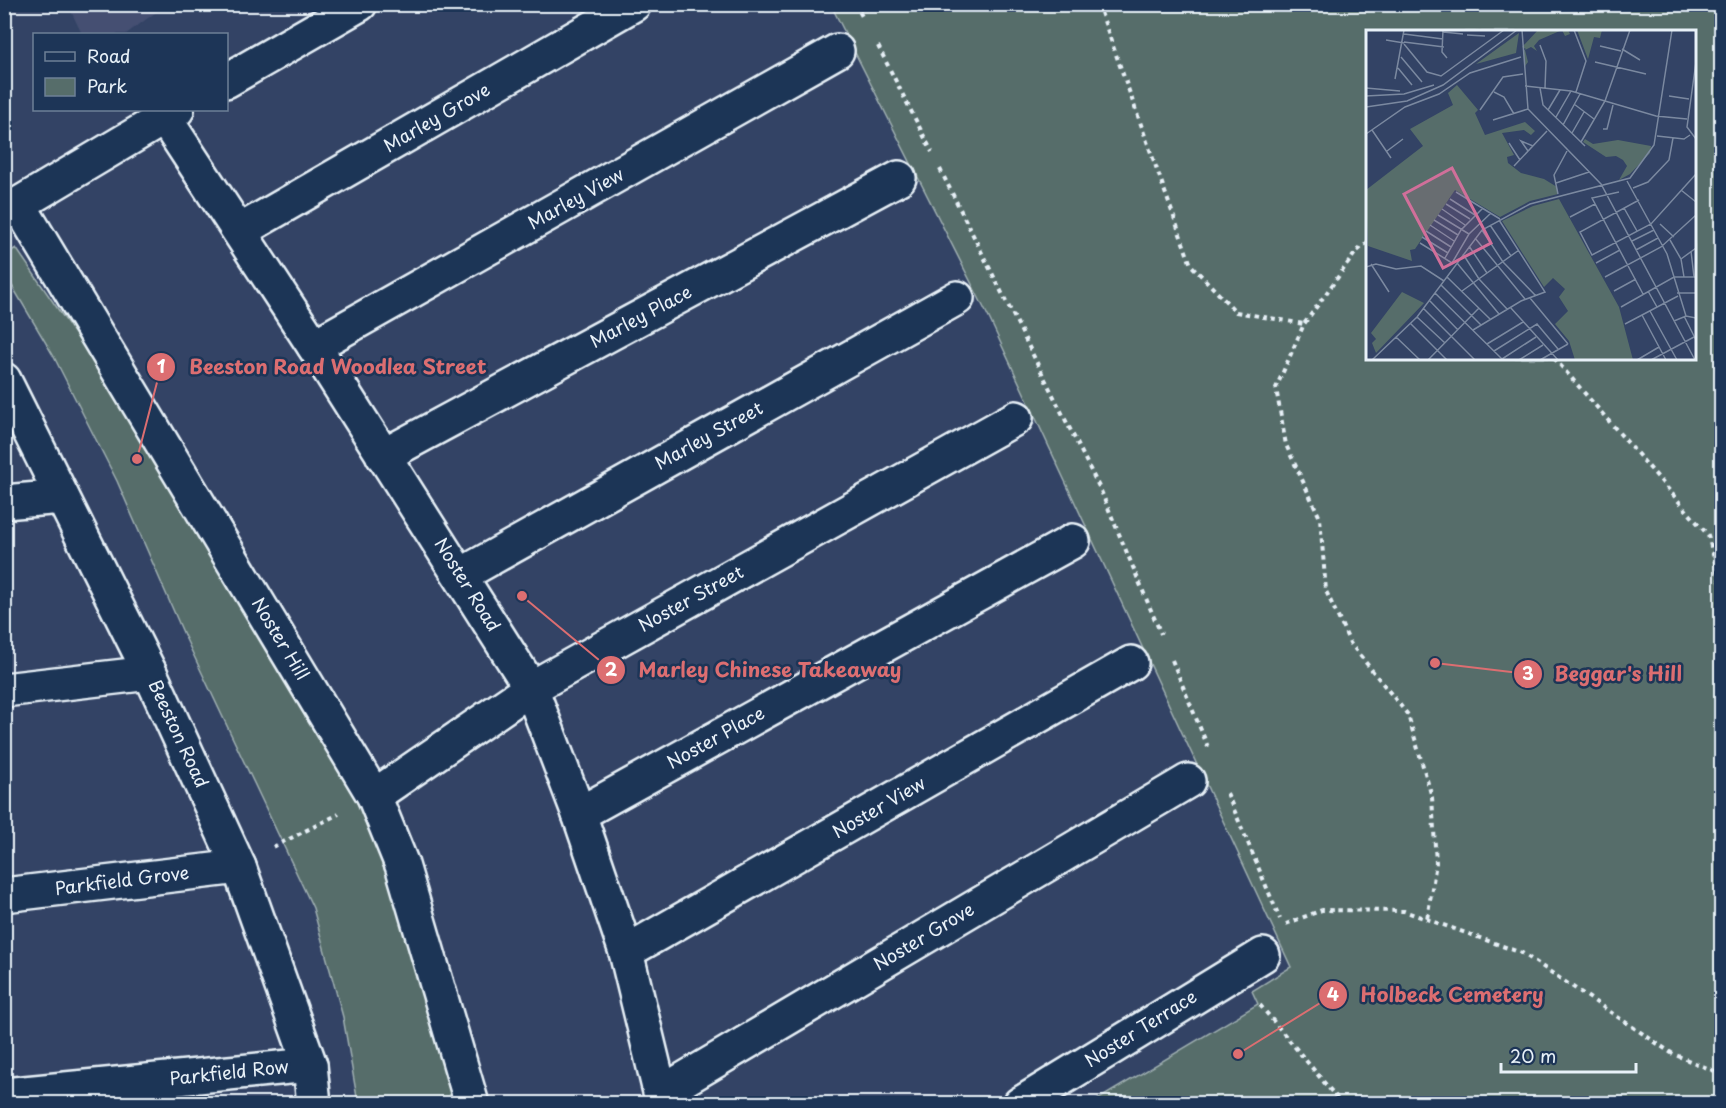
<svg xmlns="http://www.w3.org/2000/svg" width="1726" height="1108" viewBox="0 0 1726 1108" font-family="'Playpen Sans',sans-serif">
<rect width="100%" height="100%" fill="#334365"/>
<filter id="ink" filterUnits="userSpaceOnUse"><feTurbulence type="fractalNoise" baseFrequency=".0167" numOctaves="2"/><feDisplacementMap in="SourceGraphic" scale="12" xChannelSelector="R" yChannelSelector="G"/><feConvolveMatrix kernelMatrix="1 2 1 2 8 2 1 2 1" color-interpolation-filters="sRGB"/></filter>
<g filter="url(#ink)">
<polygon fill="#455072" points="68,5 166,5 126,34 82,34"/>
<g fill="#566d6a" stroke="#9fafb1" stroke-width="1.5" fill-rule="evenodd">
<path d="M831,5h890v1098h-629l166,-99 -6,-13 39,-24 -301,-647zM1368,32h326v326h-326z"/>
<polygon points="16,248 184,493 371,814 458,1103 358,1103 343,1017 313,908 185,637 117,481 53,355 5,274 5,255"/>
</g>
<g fill="none" stroke-linecap="round" stroke-linejoin="round">
<g stroke="#e8f1f8" stroke-width="38">
<g id="minor">
<polyline points="226,81 360,4"/>
<polyline points="164,117 314,346 531,688 579,814 626,952 663,1104"/>
<polyline points="19,205 374,796 402,865 472,1104"/>
<polyline points="4,213 177,110"/>
<polyline points="240,231 634,4"/>
<polyline points="314,346 837,51"/>
<polyline points="383,456 899,178"/>
<polyline points="4,502 62,497"/>
<polyline points="461,575 957,298"/>
<polyline points="4,690 150,673"/>
<polyline points="374,796 531,688 1016,418"/>
<polyline points="579,814 1073,541"/>
<polyline points="4,895 239,867"/>
<polyline points="626,952 1131,663"/>
<polyline points="661,1093 1188,781"/>
<polyline points="4,1095 310,1065"/>
<polyline points="1020,1104 1263,955"/>
</g>
</g>
<g stroke="#e8f1f8" stroke-width="38">
<polyline id="tertiary" points="4,380 150,673 239,867 310,1065 314,1104"/>
</g>
<g stroke="#e8f1f8" stroke-width="4" stroke-dasharray="4.5 4.5" stroke-linecap="butt">
<polyline points="855,4 863,18"/>
<polyline points="1098,4 1191,265 1236,312 1304,324"/>
<polyline points="878,46 932,152"/>
<polyline points="940,169 1101,491 1161,634"/>
<polyline points="1368,242 1356,252 1304,324 1276,388 1286,445 1320,518 1326,591 1350,643 1408,715 1432,797 1436,863 1427,919"/>
<polyline points="1554,358 1708,535 1722,590"/>
<polyline points="1172,660 1208,747"/>
<polyline points="1227,793 1280,919"/>
<polyline points="273,847 339,814"/>
<polyline points="1286,924 1322,910 1404,911 1522,953 1673,1054 1722,1074"/>
<polyline points="1260,1005 1342,1104"/>
</g>
<use href="#minor" stroke="#1d3557" stroke-width="33"/>
<use href="#tertiary" stroke="#1d3557" stroke-width="33"/>
</g>
</g>
<g text-anchor="middle" stroke-width="5" stroke-linejoin="round" paint-order="stroke">
<g font-size="18" fill="#e8f1f8" stroke="#1d3557">
<text transform="translate(437 118) rotate(-30)" y="6">Marley Grove</text>
<text transform="translate(576 199) rotate(-29)" y="6">Marley View</text>
<text transform="translate(641 317) rotate(-28)" y="6">Marley Place</text>
<text transform="translate(709 436) rotate(-29)" y="6">Marley Street</text>
<text transform="translate(467 585) rotate(58)" y="6">Noster Road</text>
<text transform="translate(691 599) rotate(-29)" y="6">Noster Street</text>
<text transform="translate(280 639) rotate(59)" y="6">Noster Hill</text>
<text transform="translate(178 734) rotate(65)" y="6">Beeston Road</text>
<text transform="translate(716 738) rotate(-29)" y="6">Noster Place</text>
<text transform="translate(879 808) rotate(-30)" y="6">Noster View</text>
<text transform="translate(122 881) rotate(-7)" y="6">Parkfield Grove</text>
<text transform="translate(924 937) rotate(-31)" y="6">Noster Grove</text>
<text transform="translate(1141 1029) rotate(-32)" y="6">Noster Terrace</text>
<text transform="translate(229 1073) rotate(-6)" y="6">Parkfield Row</text>
</g>
</g>
<g transform="translate(1366 30)">
<rect width="330" height="330" fill="#334365"/>
<path d="M172,0h30l2,4 -5,2 -3,-6 -23,10 -5,6 3,5 -6,-4 -6,3 3,12 -3,4 -2,-15 3,-2 -4,-2zM211,0h25l-2,8 -6,-1 -6,22zM153,3l-3,20 -40,11zM91,55l21,25 -3,3 10,22 40,-13 10,9 -4,4 -7,-5 -22,3 12,22 -7,2 1,6 13,10 23,6 13,8 1,7 -28,7 -30,16 -45,-27 -40,59 -5,1 2,11 -44,-15 -2,-56 57,-44 -13,-17 43,-24 -5,-12zM219,109l8,5 25,-4 33,6 -1,7 -20,21 -11,6 8,-14 -4,-6 -7,-4 -10,1 -23,-15zM193,169l60,108 14,53h-58l-6,-19 -14,-17 13,-13 -9,-14 6,-8 -12,-11 -9,9 -42,-66 31,-15zM36,262l22,11 -48,50 -4,-10 4,-4 -5,-6z" fill="#566d6a"/>
<path fill="none" stroke="#7b89a0" stroke-width="1.5" d="M77,0l-1,22 5,6M156,0l6,79 73,75 94,176M208,0l12,31 -10,31M77,2l20,2M38,4l39,5M101,5l18,1M20,10l18,3M38,12l40,5M38,14l23,28 14,4 63,-46M174,15l6,16 -1,27M234,16l21,5M256,19l18,11M35,27l21,25M229,32l51,12M330,32l-9,65 9,12M32,38l14,17M29,49l9,-49M159,56l46,5 85,25 31,3M0,58l34,3M174,58l3,17 42,41M128,62l10,5 10,17M0,66l38,-2 30,-9M303,66l20,3M208,74l20,15M0,77l41,-6 36,-16 74,-55M114,80l23,-33 20,-3M182,80l12,-20M190,87l15,-26M127,90l35,-11M197,95l17,-31M237,99h4l6,-24M6,100l19,28M206,103l12,-21M0,104l39,-27 34,-13 31,-21 51,-16M291,106l27,3 6,-4M215,112l24,-41 25,-71M143,113l11,17M21,121l16,-12M162,121l-7,-10 12,5M148,136l33,-35M261,151l40,73 19,62M190,153l33,-11M267,158l15,-6 21,-22 4,-22M315,160l15,12M90,162l44,27M253,162l-27,6 51,96M192,164l-4,-19 13,-24M84,169l25,16M273,170l-59,32 12,23 59,-31 45,-50M80,174l24,15M258,178l13,23M76,179l23,16M72,185l31,19M204,187l25,-13M68,190l24,15M294,194l14,13M64,195l24,16M124,195l21,31M116,200l21,32 33,34M60,201l25,16M56,207l26,16M109,208l50,61M304,210l11,19 3,18M266,211l22,-11M54,213l32,20M103,216l18,27M270,220l22,-12M325,221l3,26M97,224l16,25 28,30M79,228l16,-28 22,-22M315,229l15,-11M86,233l17,-29 22,-21M91,233l42,51M230,233l24,-13M5,234l18,28M0,237l10,-3 20,5 25,-3 23,15M81,247l43,42M239,247l56,-30 35,-32M75,255l40,40M96,261l57,-41M248,261l22,-12M282,261l9,16M69,263l68,67M311,263h19M164,268l38,46M64,271l28,29M144,277l48,53M255,277l53,-30h22M57,278l52,52M284,281l27,49M276,285l24,45M318,286l12,24M51,287l28,26M308,291l12,-5 10,2M44,293l37,37M259,294l53,-28M107,300l48,-29 24,-9 -46,-72M30,307l24,23M121,314l36,-22M128,321l43,-27 21,25M136,329l34,-22M6,330l45,-43 65,-87 48,-26 100,-26 24,-33 18,-115M62,330l51,-52M153,330l24,-15M174,330l28,-16M271,330l22,-13M285,330l43,-23"/>
<path fill="#d16f9a" fill-opacity="0.15" stroke="#d16f9a" stroke-width="3" d="M86,138l39,75 -48,25 -39,-74z"/>
<rect width="330" height="330" fill="none" stroke="#e8f1f8" stroke-width="3"/>
</g>
<path fill="none" stroke="#dc6e71" stroke-width="2" d="M137 459L161 367M522 596L611 670M1435 663L1528 674M1238 1054L1333 995"/>
<g fill="#dc6e71" stroke="#1d3557" stroke-width="2">
<circle cx="137" cy="459" r="6"/>
<circle cx="522" cy="596" r="6"/>
<circle cx="1435" cy="663" r="6"/>
<circle cx="1238" cy="1054" r="6"/>
<circle cx="161" cy="367" r="15"/>
<circle cx="611" cy="670" r="15"/>
<circle cx="1528" cy="674" r="15"/>
<circle cx="1333" cy="995" r="15"/>
</g>
<g font-size="18" text-anchor="middle" font-weight="bold" fill="#fff">
<text x="161" y="373">1</text>
<text x="611" y="676">2</text>
<text x="1528" y="680">3</text>
<text x="1333" y="1001">4</text>
</g>
<g font-size="20" text-anchor="middle" font-weight="bold" fill="#dc6e71" stroke="#1d3557" stroke-width="5" stroke-linejoin="round" paint-order="stroke">
<text x="338" y="374">Beeston Road Woodlea Street</text>
<text x="770" y="677">Marley Chinese Takeaway</text>
<text x="1618" y="681">Beggar's Hill</text>
<text x="1452" y="1002">Holbeck Cemetery</text>
</g>
<rect width="1726" height="1108" fill="none" stroke="#1d3557" stroke-width="24"/>
<rect x="12" y="12" width="1702" height="1084" fill="none" stroke="#e8f1f8" stroke-width="2" filter="url(#ink)"/>
<rect x="33" y="33" width="195" height="78" fill="#1d3557" stroke="#6e8097" stroke-width="1.5"/>
<rect x="45" y="52" width="30" height="9" fill="#1d3557" stroke="#6e8097" stroke-width="1.5"/>
<text x="87" y="63" font-size="18" fill="#e8f1f8">Road</text>
<rect x="45" y="78" width="30" height="18" fill="#566d6a" stroke="#6e8097" stroke-width="1.5"/>
<text x="87" y="93" font-size="18" fill="#e8f1f8">Park</text>
<path d="M1501 1063v9h135v-9" fill="none" stroke="#e8f1f8" stroke-width="3"/>
<text x="1510" y="1063" font-size="18" fill="#e8f1f8" stroke="#1d3557" stroke-width="4.5" paint-order="stroke">20 m</text>
</svg>
